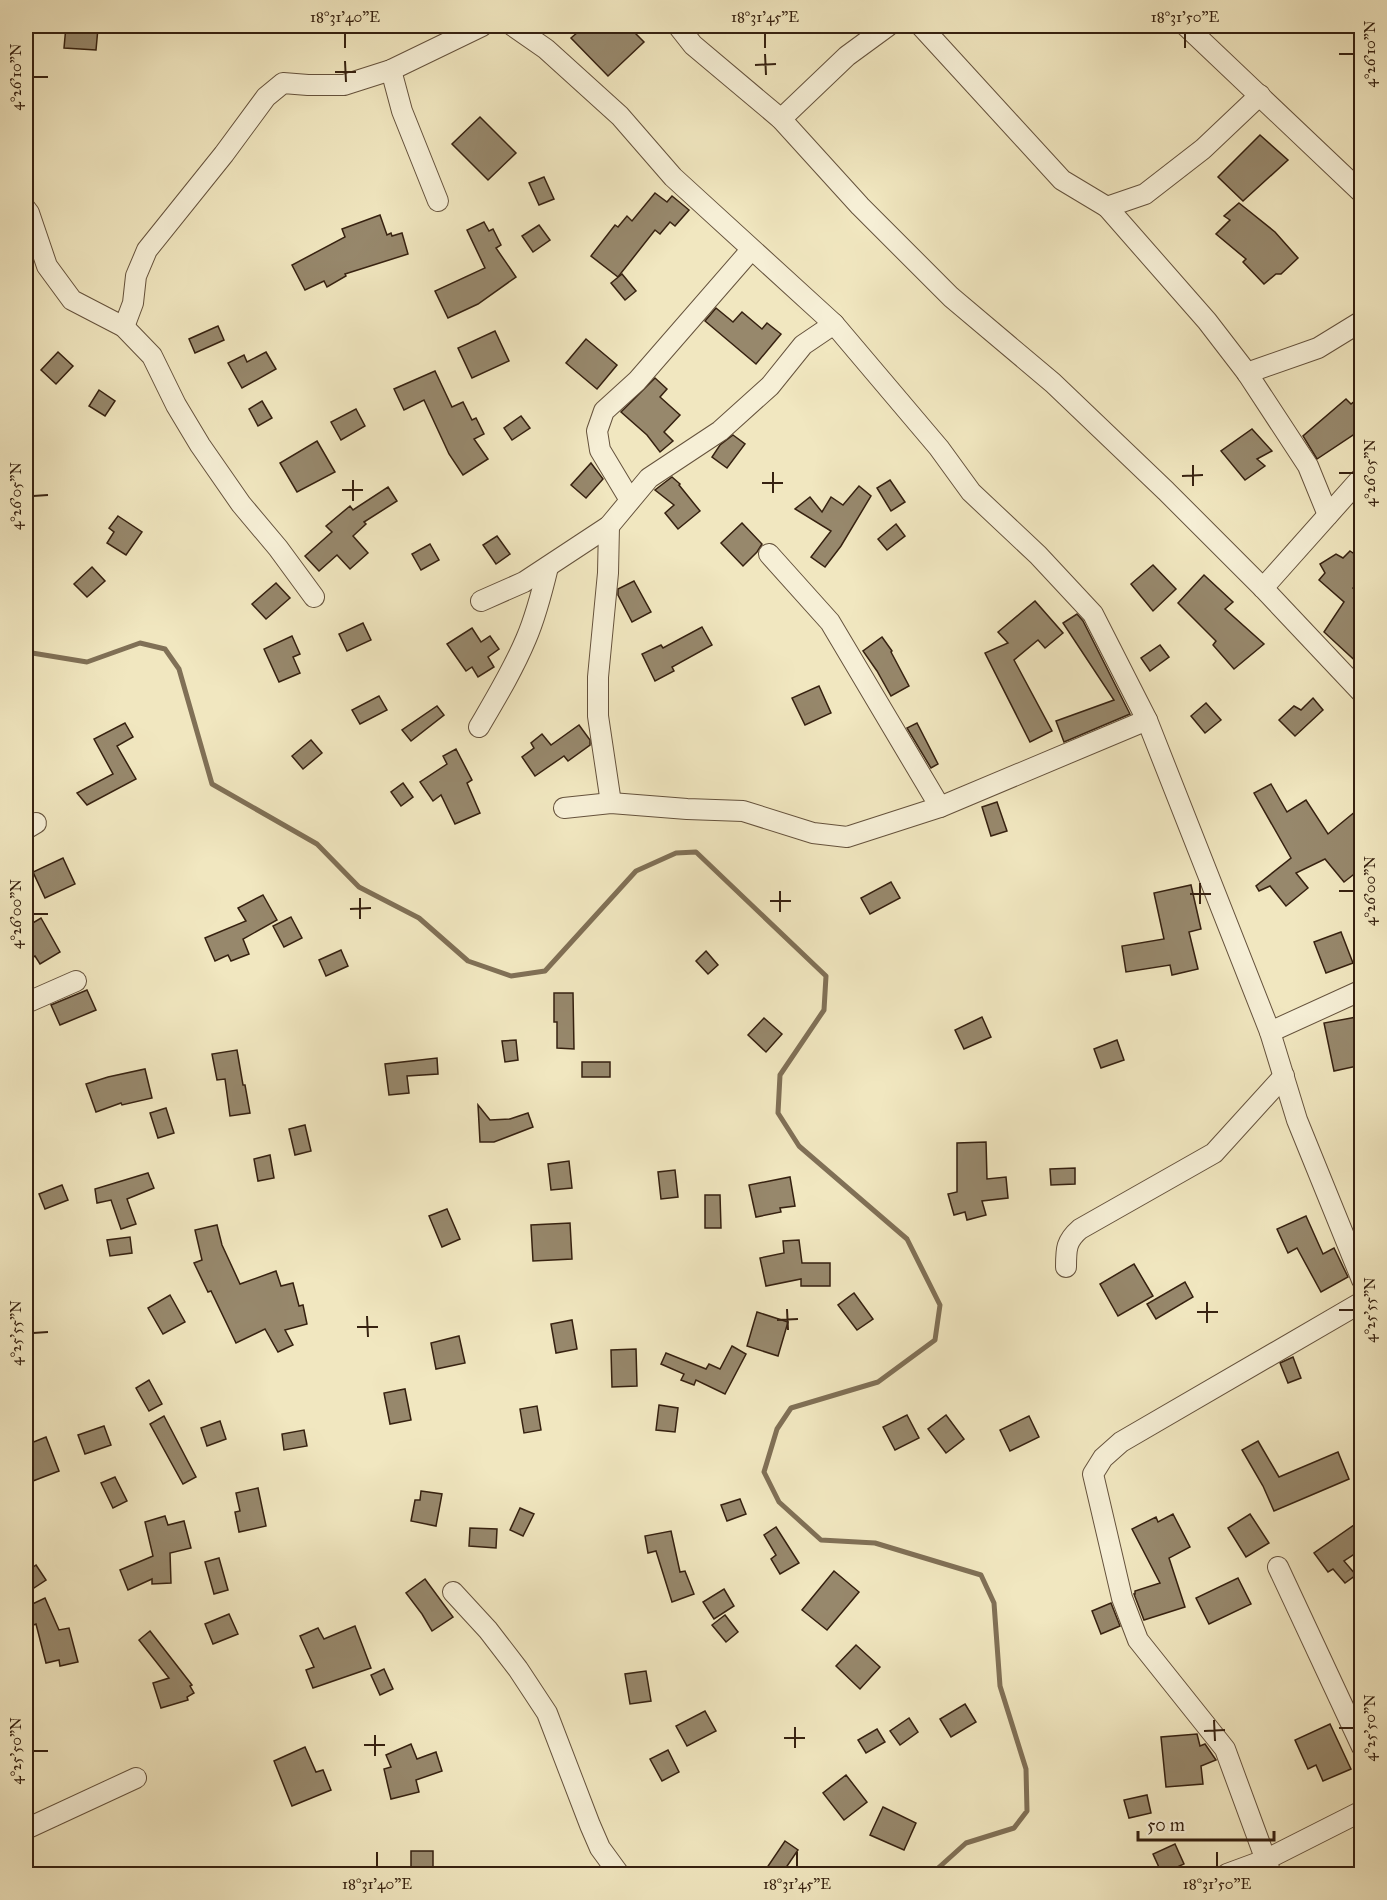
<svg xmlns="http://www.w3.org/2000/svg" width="1387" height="1900" viewBox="0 0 1387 1900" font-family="'IM FELL Great Primer',serif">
<rect width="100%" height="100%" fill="#f1e7c0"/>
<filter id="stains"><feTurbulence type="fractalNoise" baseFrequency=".00333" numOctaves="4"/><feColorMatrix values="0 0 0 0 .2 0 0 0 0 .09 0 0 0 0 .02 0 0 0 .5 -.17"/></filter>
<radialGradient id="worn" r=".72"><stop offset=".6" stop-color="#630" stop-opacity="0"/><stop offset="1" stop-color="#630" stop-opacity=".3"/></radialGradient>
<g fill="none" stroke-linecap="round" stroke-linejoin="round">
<polyline stroke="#807056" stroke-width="5" points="26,652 87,662 140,643 165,649 179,669 212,784 317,844 359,887 419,918 468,961 511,976 545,971 636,871 676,853 696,852 826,976 824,1010 780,1075 778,1113 799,1146 907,1239 940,1305 935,1340 878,1382 791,1408 777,1429 764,1472 779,1502 821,1540 875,1543 981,1575 994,1603 1000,1686 1026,1769 1027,1811 1014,1828 966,1843 936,1870 936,1874"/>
</g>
<g fill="#97886c" stroke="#362110" stroke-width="1.5">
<polygon points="66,26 98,28 96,50 64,48"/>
<polygon points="585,26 628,26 644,42 608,76 571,38"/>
<polygon points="480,117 516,153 488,180 452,144"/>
<polygon points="1260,135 1288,160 1243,201 1218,177"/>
<polygon points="544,177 554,199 539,205 529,183"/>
<polygon points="655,193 667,202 672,196 689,210 675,226 670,222 660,234 655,230 618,277 591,256 615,225 618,227 627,216 632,221"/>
<polygon points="1239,203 1275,232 1298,258 1281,274 1276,274 1264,284 1243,262 1246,259 1216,234 1230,220 1224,216"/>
<polygon points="380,215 387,235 391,233 392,236 402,233 408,254 345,274 346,276 327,287 324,281 305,290 292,265 345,237 342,229"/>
<polygon points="484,222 489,231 493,229 501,245 496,248 516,277 478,304 448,318 435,291 485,268 467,230"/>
<polygon points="539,225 550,240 533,252 522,236"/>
<polygon points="622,274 636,291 625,300 611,283"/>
<polygon points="716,308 733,322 742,312 762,329 767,323 781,334 756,364 705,321"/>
<polygon points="218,326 224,340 195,353 189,339"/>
<polygon points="495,331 509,361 472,378 458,348"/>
<polygon points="586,339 617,365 597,389 566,363"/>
<polygon points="58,352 73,366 56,384 41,370"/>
<polygon points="266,352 276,369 242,388 228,363 244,355 247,362"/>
<polygon points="435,371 452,407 463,402 472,420 476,418 484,434 474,439 488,459 463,475 449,454 424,400 404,410 394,389"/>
<polygon points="655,378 667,389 660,397 680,415 664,432 673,441 660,452 647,435 621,412"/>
<polygon points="99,390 115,401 105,416 89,406"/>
<polygon points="1362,395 1362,429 1317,459 1303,436 1346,399 1351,404"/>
<polygon points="262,401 272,418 258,426 249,409"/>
<polygon points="356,409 365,426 341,440 331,422"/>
<polygon points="521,416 530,428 512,440 504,428"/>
<polygon points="1252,429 1272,451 1257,459 1265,466 1245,480 1221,451"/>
<polygon points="733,435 745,444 727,468 712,457 720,445"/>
<polygon points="317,441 335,472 297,492 280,463"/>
<polygon points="591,463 603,479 586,498 571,485"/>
<polygon points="672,477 680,484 679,485 700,511 678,529 665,513 674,505 655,490"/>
<polygon points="890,480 905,502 891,511 877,488"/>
<polygon points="859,486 871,496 841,546 825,567 811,557 831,531 795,509 810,497 822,512 831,497 843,505"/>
<polygon points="388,487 397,501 364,522 366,524 353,536 368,553 350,569 337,555 319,571 305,556 332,532 326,526 350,506 353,510"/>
<polygon points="118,516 142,532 126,555 107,543 114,532 109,528"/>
<polygon points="742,523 762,544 757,552 743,566 721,543"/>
<polygon points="896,524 905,536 887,550 878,539"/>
<polygon points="497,536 510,554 496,564 483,545"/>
<polygon points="430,544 439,560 421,570 412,554"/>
<polygon points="1350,551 1362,559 1362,580 1353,588 1362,599 1362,667 1324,632 1344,602 1319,580 1325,573 1320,564 1336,554 1343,558"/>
<polygon points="1153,565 1176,589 1153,611 1131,584"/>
<polygon points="92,567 105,581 87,597 74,584"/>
<polygon points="1204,575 1233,602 1225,609 1264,644 1234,669 1213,645 1216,641 1178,603"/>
<polygon points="634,581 651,612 632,622 618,595 618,589"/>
<polygon points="276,583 290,598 266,619 252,604"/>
<polygon points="1035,601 1063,633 1045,648 1038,640 1014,660 1052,731 1030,742 985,653 1008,643 998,632"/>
<polygon points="1077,614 1083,621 1130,714 1064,742 1056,721 1114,700 1063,623"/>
<polygon points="363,623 371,640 347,651 339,634"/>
<polygon points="702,627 712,645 672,667 674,671 655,681 642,654 661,645 663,648"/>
<polygon points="472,628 481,642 490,636 499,649 488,657 494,667 478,677 472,667 466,671 447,644"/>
<polygon points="292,636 300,654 293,657 300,673 279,682 264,649"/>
<polygon points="882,637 892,651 891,652 909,686 891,696 877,671 863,651"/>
<polygon points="1160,645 1169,657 1150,671 1141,658"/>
<polygon points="819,686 831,713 805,725 792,698"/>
<polygon points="379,696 387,710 360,724 352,710"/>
<polygon points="1313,698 1323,710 1295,736 1279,720 1294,706 1301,710"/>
<polygon points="1206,703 1221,720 1205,733 1191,716"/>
<polygon points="437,706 444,715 411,741 402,730"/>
<polygon points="125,723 133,737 117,746 136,779 87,805 77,793 113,774 94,739"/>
<polygon points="917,723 938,764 931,768 907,728"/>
<polygon points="579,725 590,740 590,745 568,761 564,756 535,776 522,757 534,748 531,743 542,734 551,745"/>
<polygon points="311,740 322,753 303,769 292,756"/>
<polygon points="456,749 472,780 467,783 480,813 455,824 441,795 433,801 420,782 447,764 443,756"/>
<polygon points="403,783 413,797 401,806 391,792"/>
<polygon points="1271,784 1287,812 1306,800 1328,834 1362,806 1362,868 1344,882 1325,859 1296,873 1308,888 1286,906 1270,886 1259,891 1256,886 1291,858 1254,793"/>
<polygon points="997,802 1007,831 991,836 982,807"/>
<polygon points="63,858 75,884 45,898 33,872"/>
<polygon points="891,882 900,898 870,914 861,898"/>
<polygon points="1191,885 1201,929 1189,932 1198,969 1172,975 1170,965 1126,972 1122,946 1164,939 1154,893"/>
<polygon points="263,895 277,920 243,939 249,954 231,961 228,955 215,961 205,938 246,921 238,908"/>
<polygon points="291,917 302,938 284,947 273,926"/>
<polygon points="41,918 60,952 40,964 35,956 30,959 26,951 26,927"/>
<polygon points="1341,932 1353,963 1326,973 1314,942"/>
<polygon points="341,950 348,966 326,976 319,960"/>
<polygon points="706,951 718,965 708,974 696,961"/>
<polygon points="87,990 96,1010 60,1025 51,1005"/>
<polygon points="554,993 573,993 574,1049 557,1048 557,1022 554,1022"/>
<polygon points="1362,1016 1362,1065 1334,1071 1324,1023"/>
<polygon points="982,1017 991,1037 964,1049 955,1030"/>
<polygon points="764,1018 782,1034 766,1052 748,1035"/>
<polygon points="516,1040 518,1060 505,1062 502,1041"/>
<polygon points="1117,1040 1124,1060 1101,1068 1094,1049"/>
<polygon points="237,1050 243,1085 245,1085 250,1113 230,1116 225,1079 217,1080 212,1054"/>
<polygon points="437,1058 438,1074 407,1076 409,1093 389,1095 385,1064"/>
<rect x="582" y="1062" width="28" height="15"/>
<polygon points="145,1069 152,1098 122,1105 121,1103 96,1112 86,1084 108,1077"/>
<polygon points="478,1105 490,1120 510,1119 528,1113 533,1127 494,1142 480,1142"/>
<polygon points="166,1108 174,1133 158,1138 150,1113"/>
<polygon points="305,1125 311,1151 295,1155 289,1129"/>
<polygon points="986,1142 987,1179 1006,1177 1008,1198 982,1201 986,1215 967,1220 965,1212 954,1215 948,1194 957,1192 957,1143"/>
<polygon points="270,1155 274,1178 258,1181 254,1159"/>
<polygon points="569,1161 572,1188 551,1190 548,1164"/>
<polygon points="1075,1168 1075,1184 1051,1185 1050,1169"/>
<polygon points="675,1170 678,1197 661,1199 658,1172"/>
<polygon points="148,1173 154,1188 127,1199 136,1224 121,1229 111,1200 97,1203 95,1189"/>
<polygon points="790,1177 795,1206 780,1208 781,1212 756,1217 749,1185"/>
<polygon points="62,1185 68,1200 45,1209 39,1194"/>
<polygon points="705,1195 720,1195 721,1228 705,1228"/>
<polygon points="447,1209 460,1239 442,1247 429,1216"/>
<polygon points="1306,1216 1323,1254 1334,1248 1348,1277 1321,1292 1297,1248 1288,1253 1277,1229"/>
<polygon points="570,1223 572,1259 533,1261 531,1225"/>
<polygon points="217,1225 222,1245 240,1284 276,1271 281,1286 293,1283 299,1306 303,1305 307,1324 285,1330 293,1345 278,1352 265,1329 236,1343 211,1291 208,1292 194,1263 202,1260 195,1230"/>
<polygon points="130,1237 132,1253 110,1256 107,1240"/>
<polygon points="799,1240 802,1263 830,1263 830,1286 801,1286 801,1279 766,1286 760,1258 784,1253 783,1241"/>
<polygon points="1134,1264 1153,1296 1118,1316 1100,1284"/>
<polygon points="1185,1282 1193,1297 1156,1319 1147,1304"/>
<polygon points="854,1293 873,1319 857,1330 838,1305"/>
<polygon points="170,1295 185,1322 163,1334 148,1308"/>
<polygon points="757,1312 788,1322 778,1356 747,1346"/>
<polygon points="572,1320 577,1349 556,1353 551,1324"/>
<polygon points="459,1336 465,1363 436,1369 431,1343"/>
<polygon points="732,1346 746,1354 725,1394 696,1380 694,1385 681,1380 684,1374 661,1364 666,1353 706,1369 709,1364 720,1369"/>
<polygon points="636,1349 637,1386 612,1387 611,1350"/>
<polygon points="1293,1357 1301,1378 1288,1383 1280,1363"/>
<polygon points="149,1380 162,1404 149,1411 136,1388"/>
<polygon points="405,1389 411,1420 390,1424 384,1393"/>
<polygon points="659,1405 678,1408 675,1432 656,1430"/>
<polygon points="537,1406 541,1430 524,1433 520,1409"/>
<polygon points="907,1415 919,1438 895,1450 883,1427"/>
<polygon points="946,1415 964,1439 946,1453 928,1429"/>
<polygon points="164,1416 196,1477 183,1484 150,1424"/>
<polygon points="1029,1416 1039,1437 1010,1451 1000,1430"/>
<polygon points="220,1421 226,1439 207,1446 201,1428"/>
<polygon points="104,1426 111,1445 85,1454 78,1435"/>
<polygon points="304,1430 307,1446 284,1450 282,1434"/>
<polygon points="46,1437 59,1471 33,1481 29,1471 26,1472 26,1445"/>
<polygon points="1258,1441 1279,1477 1338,1452 1349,1479 1274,1511 1263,1486 1242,1450"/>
<polygon points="115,1477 127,1501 113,1508 101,1483"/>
<polygon points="258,1488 266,1526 239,1532 235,1512 240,1511 236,1493"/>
<polygon points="421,1491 442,1494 436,1526 411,1521 415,1500 420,1500"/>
<polygon points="740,1499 746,1514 727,1521 721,1505"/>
<polygon points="520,1508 534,1514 523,1536 510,1530"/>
<polygon points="1173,1514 1190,1547 1169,1558 1185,1607 1144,1620 1134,1594 1135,1594 1135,1591 1160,1583 1132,1529 1156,1517 1158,1522"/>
<polygon points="1250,1514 1269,1543 1246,1557 1228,1528"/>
<polygon points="165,1516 168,1525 184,1521 191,1548 170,1553 171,1583 152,1584 152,1579 128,1590 120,1570 153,1556 145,1522"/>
<polygon points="1354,1525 1362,1536 1362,1549 1344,1561 1356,1575 1345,1583 1333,1569 1328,1572 1314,1553"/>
<polygon points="776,1527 799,1563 780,1574 771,1559 776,1555 764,1535"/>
<polygon points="470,1528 497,1529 496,1548 469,1546"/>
<polygon points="671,1531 680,1572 685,1571 694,1594 672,1602 656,1551 648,1553 645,1536"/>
<polygon points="219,1558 228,1590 214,1594 205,1562"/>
<polygon points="36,1565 46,1580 34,1588 26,1572"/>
<polygon points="834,1571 859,1592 827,1630 802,1610"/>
<polygon points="1238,1578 1251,1604 1209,1624 1196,1598"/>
<polygon points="425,1579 453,1617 432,1631 422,1614 406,1593"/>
<polygon points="724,1589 734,1606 714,1619 703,1602"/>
<polygon points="45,1598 59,1630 69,1628 78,1662 60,1666 59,1660 46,1663 36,1624 26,1628 26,1607"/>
<polygon points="1111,1603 1120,1626 1101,1634 1092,1611"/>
<polygon points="229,1614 238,1634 213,1644 205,1624"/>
<polygon points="725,1615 738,1632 726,1642 712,1625"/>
<polygon points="355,1626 371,1668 313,1688 306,1670 314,1667 300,1636 318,1628 324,1639"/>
<polygon points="150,1631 192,1685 190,1686 194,1693 187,1697 188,1700 161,1708 153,1683 169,1678 139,1640"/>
<polygon points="856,1645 880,1667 860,1689 836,1666"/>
<polygon points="384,1669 393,1689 380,1695 371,1675"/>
<polygon points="646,1671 651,1701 630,1704 625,1674"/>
<polygon points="965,1704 976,1722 951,1737 940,1719"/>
<polygon points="705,1711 716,1731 687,1746 676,1726"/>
<polygon points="909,1718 918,1732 900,1745 890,1731"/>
<polygon points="1330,1724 1351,1769 1323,1781 1316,1765 1308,1769 1295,1740"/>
<polygon points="877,1729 885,1742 866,1753 858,1740"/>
<polygon points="1197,1734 1200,1746 1205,1744 1216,1760 1201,1766 1203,1784 1166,1787 1161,1737"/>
<polygon points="411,1744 417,1759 436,1752 442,1771 416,1780 419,1792 391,1799 384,1769 391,1767 386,1755"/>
<polygon points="305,1747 316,1772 323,1770 331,1790 292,1806 274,1761"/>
<polygon points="668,1750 679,1772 662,1781 650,1759"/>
<polygon points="846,1775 867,1802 844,1820 823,1793"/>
<polygon points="1147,1795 1151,1813 1129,1818 1124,1800"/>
<polygon points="883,1807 916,1823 904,1850 870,1835"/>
<polygon points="785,1841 798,1850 781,1875 762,1875"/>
<polygon points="1175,1844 1184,1864 1162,1874 1153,1854"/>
<rect x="411" y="1851" width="22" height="24"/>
</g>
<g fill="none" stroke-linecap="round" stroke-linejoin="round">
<g stroke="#65523c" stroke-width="22">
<g id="minor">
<polyline points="513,26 546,49 620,116 673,177 834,324 939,448 971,492 1038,555 1093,614 1147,720 1270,1032 1297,1120 1362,1280"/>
<polyline points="678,26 693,45 781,119 860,206 951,297 1053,383 1166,491 1263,588 1362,693"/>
<polyline points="921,26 1062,180 1107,207 1207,321 1247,373 1308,466 1328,515"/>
<polyline points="1186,26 1362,193"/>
<polyline points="391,70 402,111 438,201"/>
<polyline points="781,119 847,56 888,26"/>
<polyline points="1107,207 1145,194 1203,149 1260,95"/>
<polyline points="26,209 29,213 47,266 72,300 124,327 152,356 176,405 200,445 241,504 278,548 314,597"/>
<polyline points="124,327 133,303 136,276 147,250 224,154 266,97 283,83 308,85 344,85 391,70 482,26"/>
<polyline points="1247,373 1318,348 1362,321"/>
<polyline points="630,500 600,450 597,431 604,411 637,381 751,250"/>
<polyline points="609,526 608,573 598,677 598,716 611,803"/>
<polyline points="769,554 830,622 940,807"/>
<polyline points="1263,588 1362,477"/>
<polyline points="481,601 524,582 609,526 649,478 720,431 770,386 803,345 834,324"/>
<path d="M479,727c17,-29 34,-57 47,-88 10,-23 16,-47 22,-72"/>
<polyline points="564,808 611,803 687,809 743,811 813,833 847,837 940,807 1147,720"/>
<polyline points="26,829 36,823"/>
<polyline points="26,1003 76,981"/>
<polyline points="1270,1032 1362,990"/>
<path d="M1066,1267c0,-18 0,-26 14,-38l134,-76 70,-77"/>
<polyline points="1278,1567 1362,1747"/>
<polyline points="453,1592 488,1630 518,1669 547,1713 590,1825 600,1848 619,1874"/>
<polyline points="26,1829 136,1778"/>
<polyline points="1227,1874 1265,1860 1362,1811"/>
<polyline points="1271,1874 1225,1749 1138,1640 1122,1598 1093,1474 1103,1458 1121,1442 1362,1302"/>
</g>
</g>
<use href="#minor" stroke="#f6efd6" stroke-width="20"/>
</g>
<path fill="none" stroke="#362110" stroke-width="2" d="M345,33v15M765,33v15M1185,33v15M765,54l1,21M1339,54h15M345,61l1,21M755,65l21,-1M335,72h21M33,77h15M1193,465v21M773,472v21M1339,473h15M1182,476l21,-1M353,480v21M762,483h21M342,490h21M33,496l15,-1M1200,883v21M780,891v21M1339,891h15M1190,894h21M360,898v21M770,901h21M350,909l21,-1M33,914h15M1207,1302v21M787,1309l1,21M1339,1310h15M1197,1312h21M367,1316l1,21M777,1320l21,-1M357,1327h21M33,1333l15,-1M1214,1720l1,21M795,1727v21M1339,1728h15M1204,1731l21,-1M375,1735v21M784,1738h21M364,1745h21M33,1751h15M377,1852v15M797,1852v15M1217,1852v15"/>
<rect width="1387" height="1900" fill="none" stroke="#f1e7c0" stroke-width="66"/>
<path d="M1138 1831v9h136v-9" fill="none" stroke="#362110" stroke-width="3"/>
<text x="1147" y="1831" font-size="18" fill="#362110" stroke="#f6efd6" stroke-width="4.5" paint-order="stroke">50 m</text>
<rect x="33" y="33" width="1321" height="1834" fill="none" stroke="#362110" stroke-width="2"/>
<g font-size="15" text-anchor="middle" fill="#362110">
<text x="345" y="22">18°31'40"E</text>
<text x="765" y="22">18°31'45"E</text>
<text x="1185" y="22">18°31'50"E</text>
<text transform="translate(1370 54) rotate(-90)" y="5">4°26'10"N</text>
<text transform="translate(16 77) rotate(-90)" y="5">4°26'10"N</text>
<text transform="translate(1370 473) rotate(-90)" y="5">4°26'05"N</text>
<text transform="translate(16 496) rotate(-90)" y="5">4°26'05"N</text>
<text transform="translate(1370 891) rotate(-90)" y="5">4°26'00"N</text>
<text transform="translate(16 914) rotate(-90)" y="5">4°26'00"N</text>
<text transform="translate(1370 1310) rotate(-90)" y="5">4°25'55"N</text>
<text transform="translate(16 1333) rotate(-90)" y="5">4°25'55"N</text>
<text transform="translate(1370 1728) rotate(-90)" y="5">4°25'50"N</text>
<text transform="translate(16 1751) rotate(-90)" y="5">4°25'50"N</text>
<text x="377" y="1889">18°31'40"E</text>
<text x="797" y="1889">18°31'45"E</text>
<text x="1217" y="1889">18°31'50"E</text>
</g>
<rect width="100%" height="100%" filter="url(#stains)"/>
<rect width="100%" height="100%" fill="url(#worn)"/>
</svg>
